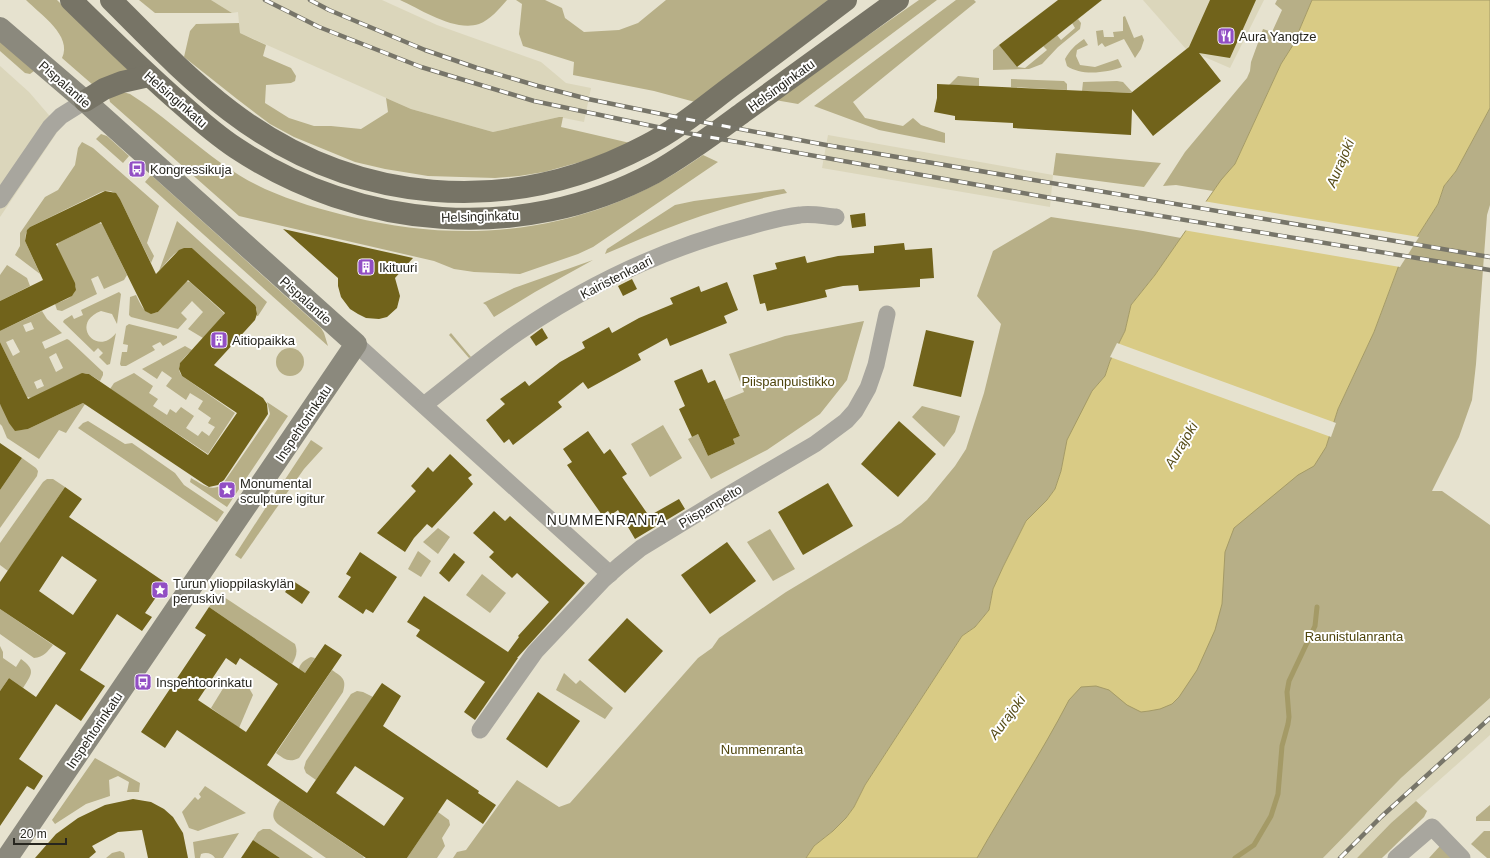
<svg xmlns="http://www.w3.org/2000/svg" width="1490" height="858" viewBox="0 0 1490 858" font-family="Arial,sans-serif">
<rect width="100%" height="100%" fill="#e6e2cf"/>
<g fill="#dbd6bb">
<polygon points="211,0 382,0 437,25 541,62 566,83 591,88 584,122 559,117 493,132 411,109 240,33 238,12 232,13"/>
<polygon points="1143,0 1264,0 1230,68 1186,49"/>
<polygon points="0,66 29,92 60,128 0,217"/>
<polygon points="828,135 1053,175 1050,207 822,168"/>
<polygon points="1490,698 1490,735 1391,823 1357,858 1323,858 1401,778"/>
</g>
<g fill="#b7af87" fill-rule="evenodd">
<path d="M26,0h31l71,70 -35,15 -31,-27c11,-22 -22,-44 -36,-58z"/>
<polygon points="139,0 211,0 232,13 155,13"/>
<path d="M400,0h107c-8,9 -17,20 -28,24 -24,8 -57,-14 -79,-24z"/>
<polygon points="516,0 545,0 562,8 565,18 584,32 619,30 638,23 666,0 828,0 695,102 654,91 573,75 574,62 523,46 519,34 522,4"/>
<polygon points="919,0 937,0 798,104 775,100"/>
<polygon points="956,0 974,0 976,2 853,102 865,118 903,126 913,118 921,125 945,133 945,143 879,130 814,106"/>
<polygon points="1277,0 1312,0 1293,45 1281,64 1235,164 1213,191 1176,185 1163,186 1185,152 1247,78 1250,71 1251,62 1263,29 1272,32 1282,10 1275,4"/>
<polygon points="1125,16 1134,38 1142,35 1144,40 1141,49 1135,58 1124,39 1105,47 1102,43 1098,46 1096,31 1103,30 1104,37 1114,37 1113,32 1123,31 1123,17"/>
<polygon points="1078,19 1081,23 1080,29 1058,47 1042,64 1029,69 993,70 993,50 999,45 1017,67 1025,68 1047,50 1043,46 1057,35 1061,40 1075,28 1072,23"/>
<polygon points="239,23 240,33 266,45 263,56 291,68 296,76 295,81 291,83 266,85 265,103 289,118 314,126 331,126 361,129 388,112 386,98 411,109 493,132 559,117 563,117 561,127 630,143 591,159 544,172 519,176 495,178 428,176 385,169 355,162 294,137 270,124 237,99 184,57 190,31 196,24"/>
<path d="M1084,39l4,6 -11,5 -1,6 4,9 15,2 23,-8 4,8c-16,6 -41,9 -55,-1l-2,-7c5,-9 10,-14 19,-20z"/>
<polygon points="0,41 34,71 30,74 25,73 0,51"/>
<polygon points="958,76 979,78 979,86 949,85"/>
<polygon points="1011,79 1064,81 1067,84 1067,90 1011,87"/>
<polygon points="1117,81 1123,82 1133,93 1082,91 1083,82"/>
<path d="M123,92l7,2 12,8c40,28 77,66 123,87 27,12 57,21 87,28 124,30 246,13 351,-62l15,7 -125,85 -15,7 -58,20 -46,-2 -20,-3 -20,-8 -195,-45 -129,-114 -1,-4z"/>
<polygon points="1490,108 1490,205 1487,215 1476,364 1472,400 1459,437 1432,491 1442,491 1490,525 1490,698 1401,778 1323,858 943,858 1178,550 1326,447 1338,409 1374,332 1399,265 1438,204 1444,186 1456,171"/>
<polygon points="101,134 107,136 129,156 123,163 96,139"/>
<path d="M82,142l11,6 66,58 -12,37 7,13 -3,7 -31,-64c-4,-7 -11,-10 -19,-7l-71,35 -4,6 -1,8 15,33 -25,-19 5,-9v-13l25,-36 13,-7 17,-25 3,-17z"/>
<polygon points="1056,153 1161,163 1144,187 1053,175"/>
<polygon points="151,175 321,328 324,333 328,346 145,182"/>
<path d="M784,189l3,4c-63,12 -123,35 -182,61l2,-5 68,-44 19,-4z"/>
<polygon points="1051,217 1143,231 1181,238 1155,275 1131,305 1125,331 1110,361 1105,376 1092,391 1065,451 1061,471 1055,489 1047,500 1026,521 1003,567 993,589 989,610 975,627 962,636 865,785 854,807 846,818 833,831 814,846 806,858 453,858 457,852 466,850 517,780 559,807 570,803 698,658 712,648 719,638 786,592 901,523 927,500 955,466 966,449 984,393 1001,324 977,296 993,251"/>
<path d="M177,221l90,81 -9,14h-1v-6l-2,-5 -63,-57c-16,-1 -23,12 -33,23z"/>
<path d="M99,223l3,1 25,51 -3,5 -20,9 -6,-13 -7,3 6,15 -35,17 -5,-1 -2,-6c9,-4 20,-6 21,-17l-19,-40 1,-4z"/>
<polygon points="593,260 535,292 494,317 486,305 483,303 514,288"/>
<polygon points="7,265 27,278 30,286 0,301 0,275"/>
<path d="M186,281l4,1 34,31 -1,3 -20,22 -15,-9 15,-17 -11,-11 -11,12 6,6 -9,10 -47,-12 -2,-2 1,-18 6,-2c5,10 9,22 22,17z"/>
<path d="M119,292l2,2 -4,30 -5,-10 -11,-3c-32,12 -4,47 15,22l-6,31 -3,1 -8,-8 4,-4 -5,-5 -4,4 -31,-30 1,-2 8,-5 2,4 9,-4 -2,-5z"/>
<path d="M42,311l5,8 15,14 -20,9 3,7 22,-10 2,1 34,32v3l-3,6 -11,-7 -4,-1 -54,25 -4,-1 -27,-55v-11zM31,322l3,7 -8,3 -3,-7zM13,339l7,13 -7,4 -7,-14zM56,353l7,15 -7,4 -7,-15zM41,379l3,7 -7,3 -3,-7z"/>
<polygon points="864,321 847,380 820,414 767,450 711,479 688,439 698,434 708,456 735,444 733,439 740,436 724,400 744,392 729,354 785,336"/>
<polygon points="129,324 177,336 177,338 163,346 160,342 152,346 155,350 126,366 121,366 120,364 122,352 127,352 128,345 123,344 126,326"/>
<polygon points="451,333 471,357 469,358 449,335"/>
<path d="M185,346l7,4c-7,7 -18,15 -10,26l53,37 -27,41 -98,-65 4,-6 20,-10 19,13 -4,7 9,6 -5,7 14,9 3,-6 6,4 5,-6 13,9 -8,12 12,8 4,-5 7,5 6,-9 -7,-4 3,-5 -13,-9 5,-8 -13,-8 -4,7 -20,-14 6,-8 -10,-7 -5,8 -15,-10z"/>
<circle cx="290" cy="362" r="14"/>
<path d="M267,402l21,14 -61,91 -37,-25 1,-4c11,6 19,14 31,7l45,-65 3,-6z"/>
<polygon points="83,403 85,404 66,433 59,430 39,459 7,438 2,426 0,424 0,404 18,430 28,429"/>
<polygon points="922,406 960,416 955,432 944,447 912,417"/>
<polygon points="88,421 125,444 132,443 175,473 184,485 224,512 217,522 78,428 83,423"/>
<polygon points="663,425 682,458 650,477 631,444"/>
<polygon points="311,440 323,448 304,469 292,486 284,481"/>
<polygon points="22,458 36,468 38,471 37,476 0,528 0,490"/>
<polygon points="47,479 53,479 65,487 8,571 0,565 0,543 43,482"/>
<polygon points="281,484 289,490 241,559 235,555"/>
<polygon points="438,528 450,537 438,554 423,542"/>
<polygon points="770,529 795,569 773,581 747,542"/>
<polygon points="418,551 431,561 421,577 408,569"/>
<polygon points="482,574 506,593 490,613 466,595"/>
<path d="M221,595l74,49c3,8 1,13 -3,20l-83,-57 8,-11z"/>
<path d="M0,609l53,36c-6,7 -9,12 -19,13l-34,-24z"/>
<path d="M0,646l3,6v6l13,9 5,-8c15,11 11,15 2,29l-14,-10 -9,13z"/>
<path d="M311,657l4,1 -14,21c-6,-10 0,-18 10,-22z"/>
<path d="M332,670c10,7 15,9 11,22l-44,66c-10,5 -15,1 -23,-5z"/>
<polygon points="564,673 576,684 580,680 613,708 605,719 556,690"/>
<polygon points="238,681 249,688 253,695 239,728 211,708 227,682"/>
<polygon points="357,691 363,692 373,697 316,780 306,773 304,768 306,761 351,694"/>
<polygon points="95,758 140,783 139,792 127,792 129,782 118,776 109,780 110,796 86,804 55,824 52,820"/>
<polygon points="205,786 246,813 198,831 189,828 182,812 194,798 195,797 198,800 201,797 199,794"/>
<path d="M280,800l84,57 -1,1h-37l-47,-33c-10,-8 -5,-16 1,-25z"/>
<polygon points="1416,801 1427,811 1424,817 1382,858 1357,858 1391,823"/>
<polygon points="1490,805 1490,821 1476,821 1476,817"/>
<polygon points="438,812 449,820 450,825 442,838 445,846 437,858 407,858"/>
<polygon points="263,829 270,829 313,858 280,858 253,840 258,832"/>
<polygon points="1484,831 1490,831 1490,858 1487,858 1471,844"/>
<path d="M239,833l-16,25h-8c-3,-5 -9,-6 -14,-4l-1,4h-5l-2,-16z"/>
<polygon points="1440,846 1453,858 1429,858"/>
<polygon points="120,851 124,853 125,858 106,858 112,853"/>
</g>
<path fill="#d9cb85" stroke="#a49a66" d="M1312,0h178v108l-34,63 -12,15 -6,18 -39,61 -25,67 -36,77 -12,38 -12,19 -16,9 -64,53 -9,24 -3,52 -7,26 -18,40 -18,27 -7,7 -12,5 -11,2 -8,1 -14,-7 -18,-15 -13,-4 -15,1 -12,13c-28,54 -62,105 -92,158h-171l8,-12 19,-15 13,-13 8,-11 11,-22 97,-149 13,-9 14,-17 4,-21 10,-22 23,-46 21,-21 8,-11 6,-18 6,-31 25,-49 13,-15 5,-15 15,-30 6,-26 24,-30 66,-95 14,-16 46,-100 12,-19z"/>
<g fill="#e6e2cf">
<polygon points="1203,201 1419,237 1400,267 1183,230"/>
<polygon points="1117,343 1336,423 1331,437 1110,357"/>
</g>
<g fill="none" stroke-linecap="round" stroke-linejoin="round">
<polyline stroke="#a49a66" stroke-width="5" points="1235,858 1254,845 1271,816 1278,794 1282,746 1288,724 1289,717 1287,692 1289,681 1315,626 1317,607"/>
</g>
<g fill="#71631b" fill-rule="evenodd">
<polygon points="1058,0 1102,0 1017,67 999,45"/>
<polygon points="1210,0 1256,0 1230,58 1199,53 1221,81 1153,136 1132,109 1131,135 1013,128 1013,123 955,120 955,116 934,112 937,98 937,84 1131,93 1189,47"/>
<polygon points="105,191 116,193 120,199 156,274 179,250 184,248 192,248 255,305 256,307 257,314 255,320 214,365 263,398 267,404 268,414 224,480 218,485 209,487 204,484 83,403 28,429 15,431 9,423 0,404 0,342 28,399 82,373 89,374 208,455 237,413 182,376 179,369 180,363 225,313 188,280 158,312 151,314 145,311 101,222 56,244 75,283 76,290 72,296 0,331 0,301 43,280 25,241 27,230 30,227"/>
<polygon points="865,213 866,226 852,228 850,215"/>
<polygon points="283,229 413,258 395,278 400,296 397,308 387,317 379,319 366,318 358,314 350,309 341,297 338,286 338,278"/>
<polygon points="904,243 905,250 932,248 934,278 920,279 920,287 859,291 858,285 843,286 825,290 827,297 767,311 765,303 760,304 753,275 777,269 775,263 805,256 807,263 838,256 874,253 874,246"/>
<polygon points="632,279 637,289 623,296 618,286"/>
<polygon points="727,282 738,310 724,316 727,323 670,346 667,338 638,354 641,360 588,389 583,382 558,402 562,407 513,445 509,439 504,443 486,420 505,404 500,399 525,381 529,386 560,362 585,348 582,342 609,327 612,333 639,318 673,304 670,298 699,286 701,292"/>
<polygon points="542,328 548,338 536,346 530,337"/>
<polygon points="926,330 974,341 961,397 913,386"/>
<polygon points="702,369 708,383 715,380 740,436 733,439 735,444 708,456 698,434 692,437 679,409 685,406 674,381"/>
<polygon points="899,421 936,454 898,497 861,464"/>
<polygon points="588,431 604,454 610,449 627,474 622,477 649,516 679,499 685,509 635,539 618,510 611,515 608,511 602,515 567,465 572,462 563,449"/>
<polygon points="0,443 22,458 0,490"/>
<polygon points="450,454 472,475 468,478 473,484 432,528 427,524 414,538 405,552 377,533 416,491 411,486 428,467 433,472"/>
<polygon points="828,483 853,526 803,555 778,512"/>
<path d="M65,487l17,12 -13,18 97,66 -21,30 7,4 -10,14 -25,-17 -37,56 25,16 -24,35 -25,-17 -37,55 24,17 -9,14 -7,-4 -27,40v-135l9,-13 27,19 30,-44 -66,-44v-27zM62,556l35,24 -24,35 -34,-24z"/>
<polygon points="494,511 505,521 510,516 585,583 517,658 518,658 475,720 464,712 485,682 416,636 420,630 407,622 424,596 508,652 519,637 518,636 549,602 517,573 512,578 489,557 494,552 473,533"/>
<polygon points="727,542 756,581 710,614 681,575"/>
<polygon points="360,552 397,577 373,613 366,609 363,614 338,597 351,577 346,574"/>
<polygon points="454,553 465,562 449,582 439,573"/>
<polygon points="293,581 310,592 302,604 285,592"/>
<path d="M209,607l96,66 20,-29 17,11 -75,110 40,28 75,-110 19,13 -18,30 96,65 -1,2 18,12 -13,19 -36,-25 -40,59h-41l-189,-128 -12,18 -24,-16 65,-97 -11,-7zM226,658l10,7 4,-7 38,26 -32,48 -48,-32zM355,766l49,32 -20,28 -48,-33z"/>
<polygon points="627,618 663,651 625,693 588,660"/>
<polygon points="538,692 580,721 547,768 506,739"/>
<polygon points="133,799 151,802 164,809 173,817 183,833 188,858 148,858 142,830 118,832 92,846 96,852 89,858 35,858 56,834 78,818 105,805"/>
<polygon points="253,840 280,858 241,858"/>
</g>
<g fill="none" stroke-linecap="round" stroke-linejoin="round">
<g stroke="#a8a69e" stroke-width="17">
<polyline points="0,200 50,127 61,116 85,101"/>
<polyline points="356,344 610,574"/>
<path d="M424,405c31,-24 61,-50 93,-72 70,-48 148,-85 230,-106 17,-5 35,-10 53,-12 11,-2 24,1 36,2"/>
<polyline points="480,730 535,652 603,580 620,565 641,548 718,501 815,444 846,421 855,411 868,388 876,365 887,314"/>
<polyline points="1396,858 1432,827 1462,858"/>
</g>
<polyline stroke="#8b897d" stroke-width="22" points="0,28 85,101 356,344 7,858"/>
<g stroke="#777466" stroke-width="22">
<path d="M71,0c36,35 71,70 109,103 18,16 36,32 56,45 124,82 285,96 418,25 32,-18 61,-40 91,-62 51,-37 102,-74 153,-111"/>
<path d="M111,0c38,38 76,78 119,111 123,94 278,107 415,35 32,-16 60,-40 88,-61 38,-28 76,-57 113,-85"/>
<polyline points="85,101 104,89 122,82 149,76"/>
</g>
<g stroke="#777569" stroke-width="4.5">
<g id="rail">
<polyline points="265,0 319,27 421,67 534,101 586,112 681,132 1051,198 1490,270"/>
<polyline points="310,0 329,10 425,50 477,68 538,86 588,99 681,118 826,145 1490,257"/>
<polyline points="1340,858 1381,817 1490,718"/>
</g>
</g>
<use href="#rail" stroke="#fff" stroke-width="3" stroke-dasharray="9" stroke-linecap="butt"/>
</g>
<defs>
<g id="restaurant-square" transform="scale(0.9)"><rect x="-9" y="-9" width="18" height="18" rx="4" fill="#924fc4" stroke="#fff"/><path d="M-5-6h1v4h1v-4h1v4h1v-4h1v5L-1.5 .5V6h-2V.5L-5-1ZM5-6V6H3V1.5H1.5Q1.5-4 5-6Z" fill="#fff"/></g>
<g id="bus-square" transform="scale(0.9)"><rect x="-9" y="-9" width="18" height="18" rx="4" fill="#924fc4" stroke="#fff"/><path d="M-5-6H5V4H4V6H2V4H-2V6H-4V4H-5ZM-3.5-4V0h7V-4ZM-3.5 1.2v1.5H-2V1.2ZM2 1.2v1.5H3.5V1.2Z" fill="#fff"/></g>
<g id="building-square" transform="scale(0.9)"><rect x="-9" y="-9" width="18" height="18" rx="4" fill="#924fc4" stroke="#fff"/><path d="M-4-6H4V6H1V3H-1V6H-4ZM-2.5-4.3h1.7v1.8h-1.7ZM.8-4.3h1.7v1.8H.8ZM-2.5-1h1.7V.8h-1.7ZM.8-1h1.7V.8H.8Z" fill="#fff"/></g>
<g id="sight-square" transform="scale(0.9)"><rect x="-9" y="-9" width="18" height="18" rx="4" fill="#924fc4" stroke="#fff"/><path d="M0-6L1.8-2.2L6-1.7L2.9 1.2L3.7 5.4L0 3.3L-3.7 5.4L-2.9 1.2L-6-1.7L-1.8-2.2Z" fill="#fff"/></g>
</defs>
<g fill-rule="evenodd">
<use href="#restaurant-square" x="1226" y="36"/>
<use href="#bus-square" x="137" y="169"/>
<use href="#building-square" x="366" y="267"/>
<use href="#building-square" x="219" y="340"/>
<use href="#sight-square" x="227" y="490"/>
<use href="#sight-square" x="160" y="590"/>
<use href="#bus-square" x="143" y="682"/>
</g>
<g text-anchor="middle" stroke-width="4" stroke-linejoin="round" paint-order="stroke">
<g font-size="13" fill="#27261f" stroke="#fff" text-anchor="start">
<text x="1239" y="41">Aura Yangtze</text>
<text x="150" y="174">Kongressikuja</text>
<text x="379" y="272">Ikituuri</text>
<text x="232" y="345">Aitiopaikka</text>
<text x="240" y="488">Monumental<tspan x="240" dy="15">sculpture igitur</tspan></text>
<text x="173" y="588">Turun ylioppilaskylän<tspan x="173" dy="15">peruskivi</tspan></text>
<text x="156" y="687">Inspehtoorinkatu</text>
</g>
<g font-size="13" fill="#27261f" stroke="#fff">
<text transform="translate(65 84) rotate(41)" y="5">Pispalantie</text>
<text transform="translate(781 85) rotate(-36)" y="5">Helsinginkatu</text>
<text transform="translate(176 99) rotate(41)" y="5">Helsinginkatu</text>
<text transform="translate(480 216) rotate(-2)" y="5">Helsinginkatu</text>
<text transform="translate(616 277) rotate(-27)" y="5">Kairistenkaari</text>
<text transform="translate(306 300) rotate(42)" y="5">Pispalantie</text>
<text transform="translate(303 423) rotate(-56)" y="5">Inspehtorinkatu</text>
<text transform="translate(710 506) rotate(-31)" y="5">Piispanpelto</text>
<text transform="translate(94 730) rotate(-56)" y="5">Inspehtorinkatu</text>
</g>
<g font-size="13" fill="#4e440c" stroke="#fff">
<text x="788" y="386">Piispanpuistikko</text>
<text x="1354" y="641">Raunistulanranta</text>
<text x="762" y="754">Nummenranta</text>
</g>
<g font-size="14" font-style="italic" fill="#564c16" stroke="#fff">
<text transform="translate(1340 163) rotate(-67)" y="5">Aurajoki</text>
<text transform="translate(1181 445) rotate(-59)" y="5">Aurajoki</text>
<text transform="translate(1007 717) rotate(-53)" y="5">Aurajoki</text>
</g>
<g font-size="14" letter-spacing="1" fill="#27261f" stroke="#fff">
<text x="607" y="525">NUMMENRANTA</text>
</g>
</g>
<path d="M14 838v6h52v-6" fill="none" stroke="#27261f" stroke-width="2"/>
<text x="20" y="838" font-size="12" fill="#27261f" stroke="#ffffff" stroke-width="3" paint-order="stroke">20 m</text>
</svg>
